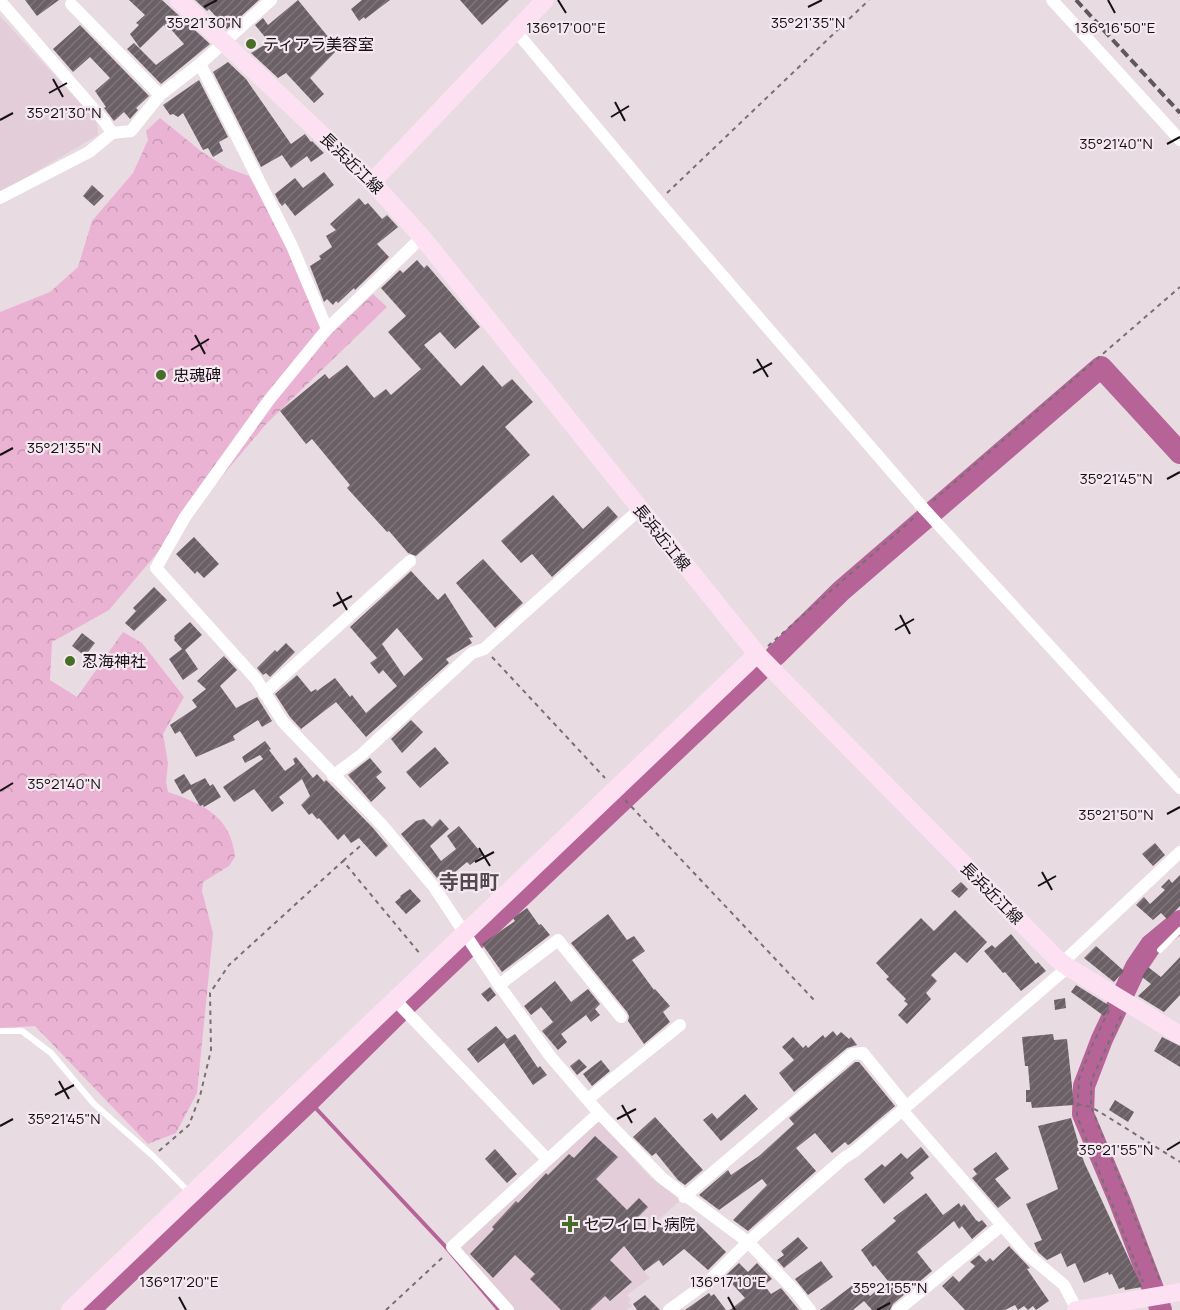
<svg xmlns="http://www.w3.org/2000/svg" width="1180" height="1310" viewBox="0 0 1180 1310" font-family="Manrope,'Noto Sans JP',sans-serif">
<defs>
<pattern id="forest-crowns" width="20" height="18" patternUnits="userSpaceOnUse" patternTransform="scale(1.5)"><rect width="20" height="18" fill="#eab3d3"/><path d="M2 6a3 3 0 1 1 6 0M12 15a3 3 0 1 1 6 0" fill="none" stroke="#c899b4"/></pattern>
<pattern id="building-hatch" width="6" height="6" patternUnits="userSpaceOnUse" patternTransform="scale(1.5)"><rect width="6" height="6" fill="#6c6067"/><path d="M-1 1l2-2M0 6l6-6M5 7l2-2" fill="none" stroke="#7f767b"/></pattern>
</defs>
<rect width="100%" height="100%" fill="#e9dbe2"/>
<g fill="#e2cdd8">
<polygon points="0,16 97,122 98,135 0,193"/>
<polygon points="598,1119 650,1177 681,1200 625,1249 650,1278 627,1295 631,1300 628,1302 632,1306 626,1310 514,1310 461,1248"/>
</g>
<path fill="url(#forest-crowns)" d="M160,118l42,34 25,16 22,8 24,40 54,122 46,-44 14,13 -120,116 -158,187 -57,32 -2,38 27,17 46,-65 19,11 42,54 -21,37 5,29 -2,19 2,10c35,12 63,24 67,65l-6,9 -26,16 -1,9 11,42 -16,160 -21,40 -28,11 -113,-118 -35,2v-716l50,-20 28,-25 14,-46 41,-48 15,-33 -2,-9z"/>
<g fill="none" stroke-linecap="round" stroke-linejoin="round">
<polyline stroke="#b66497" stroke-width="4" points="309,1101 444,1245 499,1310"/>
<g stroke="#b66497" stroke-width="22">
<polyline points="776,655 841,591 1101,367 1180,453"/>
<polyline points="89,1310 309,1101 403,1008 759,671"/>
<polyline points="1161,1310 1120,1202 1083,1114 1084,1086 1102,1039 1136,967 1151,945 1180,921"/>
</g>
</g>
<g fill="url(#building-hatch)" fill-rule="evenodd">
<polygon points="25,0 59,0 37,16"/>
<polygon points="129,0 162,0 210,44 161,84 127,49 134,43 156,65 184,44 168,26 166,28 164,25 140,48 130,34 139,25 136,23 145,15"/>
<polygon points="195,0 259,0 227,29 209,9 207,11"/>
<polygon points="298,0 338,49 310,78 324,94 314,103 286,73 278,78 251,53 269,42 255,25 263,18 268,25"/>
<polygon points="362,0 390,0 365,19 364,17 359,21 351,9"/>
<polygon points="460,0 509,0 482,25"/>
<polygon points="80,25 149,96 136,108 138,110 130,119 124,112 114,121 104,108 106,107 95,91 110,78 90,57 73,72 53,49"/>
<polygon points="228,62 246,79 291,144 305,134 311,142 312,141 324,153 311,162 307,156 291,168 282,155 261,167 213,72"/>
<polygon points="199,80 228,137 219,142 223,151 213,157 208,148 203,150 183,113 178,117 173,114 170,115 163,105"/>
<polygon points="324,172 334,185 295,216 285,203 282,206 279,202 275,194 295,178 303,188"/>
<polygon points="92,185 104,196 94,206 83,196"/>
<polygon points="359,198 365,205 368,203 382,219 387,215 398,227 377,244 389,257 355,290 354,288 338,303 336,301 333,305 327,299 324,302 310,266 321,259 319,256 332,247 326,236 336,230 330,224"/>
<polygon points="417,260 424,268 427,265 480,327 455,349 440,332 424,345 461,386 483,365 502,387 512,379 533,402 505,427 530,455 416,556 408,553 389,531 387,532 347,488 350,485 312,439 306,444 280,411 325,374 329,379 347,365 374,398 386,389 391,395 421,369 388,332 406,316 381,288 400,270 403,273"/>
<polygon points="553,495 583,529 608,506 618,517 552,577 532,554 521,563 501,541"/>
<polygon points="194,537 219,564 204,578 197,571 195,574 176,554"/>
<polygon points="483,559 523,603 495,628 456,583"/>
<path d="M411,571l27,29 7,-7 28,44 -4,1 3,5 -26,16 3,4 -83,74 -30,-35 -35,27 -11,-12 -15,-23 22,-19 14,17 5,-3 1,2 18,-13 15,19 2,-2 14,18 31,-27 -14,-16 -4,4 -9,-11 7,-5 -27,-31zM397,628l26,31 -19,17 -22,-32z"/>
<polygon points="154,587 167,600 134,631 125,623 136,611 133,608"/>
<polygon points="190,622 202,635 185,650 198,669 183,680 169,659 182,649 174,640 175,638 174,636"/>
<polygon points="82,633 95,643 85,656 72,646"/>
<polygon points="286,643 295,652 270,677 266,673 263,675 257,668 275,650 277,652"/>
<polygon points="224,656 237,670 220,686 236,708 257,697 272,721 262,727 258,720 233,736 235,740 196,757 180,731 175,734 170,725 197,707 192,700 206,689 197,681"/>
<polygon points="411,720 423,732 402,753 391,739"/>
<polygon points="265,741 271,749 269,750 285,771 295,764 293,759 296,757 313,778 317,774 324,782 326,780 330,784 373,828 388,846 376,857 359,838 351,843 344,834 338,840 319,818 317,819 312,813 309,815 301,805 310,796 302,779 279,797 284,803 272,812 254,789 234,802 223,787 263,759 260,755 245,763 242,757"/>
<polygon points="435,747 449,763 420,788 406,772"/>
<polygon points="370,758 382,772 376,777 386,788 371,802 348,775"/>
<polygon points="184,774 191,785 205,778 210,786 213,784 221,797 204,807 203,805 200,806 190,789 182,794 174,780"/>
<polygon points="424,819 432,827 440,819 449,829 430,846 441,861 456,849 447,836 459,826 483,855 470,865 467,862 448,878 442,874 437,878 401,834 416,821"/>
<polygon points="1155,843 1165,855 1153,866 1142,854"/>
<polygon points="1180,875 1180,906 1167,919 1161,913 1153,920 1136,905 1144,897 1150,904 1165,890 1161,887 1169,879 1172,883"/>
<polygon points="961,882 968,889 959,898 951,891"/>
<polygon points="410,889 421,901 406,914 395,902 401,897 400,896"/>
<polygon points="527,908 539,925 541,924 550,935 502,972 482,944 515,921 513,918"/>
<polygon points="955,910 987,942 967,963 955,952 931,975 937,981 926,993 931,999 907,1024 898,1015 908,1004 904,1001 906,999 886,979 889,977 876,963 921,918 934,931"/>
<polygon points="608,914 627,940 634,936 645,951 632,960 654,990 655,989 670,1006 663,1012 670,1022 644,1044 628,1021 629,1016 627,1012 571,943"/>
<polygon points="1011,934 1036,964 1038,962 1046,971 1021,991 1005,972 1003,973 984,951 992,945 995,948"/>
<polygon points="1096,946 1124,971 1114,982 1084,958"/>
<polygon points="1180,957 1180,995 1164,1012 1138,996 1151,984 1142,977 1148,967 1161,977"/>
<polygon points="555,981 571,1002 588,989 600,1004 595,1009 600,1015 591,1022 586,1015 561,1034 567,1042 558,1050 542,1031 553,1022 541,1007 531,1015 524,1006"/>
<polygon points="1076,985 1110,1006 1104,1016 1071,992"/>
<polygon points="490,987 496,995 488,1002 481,994"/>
<polygon points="1065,998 1066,1008 1055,1010 1054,1000"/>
<polygon points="496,1026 507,1039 515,1034 538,1068 540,1066 547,1075 533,1085 504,1043 478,1063 467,1049"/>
<polygon points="833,1031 837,1036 841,1032 849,1039 851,1037 857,1045 847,1048 794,1092 779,1073 794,1060 782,1047 793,1037 803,1048 806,1045 808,1048 823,1035 825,1038"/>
<polygon points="1053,1034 1054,1040 1067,1039 1074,1105 1032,1108 1031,1102 1026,1102 1026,1090 1030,1090 1028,1066 1025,1066 1022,1037"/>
<polygon points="1162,1037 1180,1046 1180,1067 1154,1051"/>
<polygon points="579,1059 587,1067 577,1075 570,1066"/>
<polygon points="601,1060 610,1071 592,1086 583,1074"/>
<polygon points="855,1062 859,1062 895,1106 850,1144 848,1145 845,1142 832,1153 815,1133 796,1148 816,1171 748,1231 733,1220 767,1185 762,1179 719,1210 699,1195 728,1170 731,1175 759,1156 794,1124 789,1118"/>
<polygon points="745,1094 758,1109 721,1141 703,1120 712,1113 717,1119"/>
<polygon points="1115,1100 1134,1112 1128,1122 1109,1110"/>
<polygon points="655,1117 703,1170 685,1185 678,1180 656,1153 652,1156 633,1137"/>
<polygon points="1071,1118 1084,1162 1142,1287 1125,1290 1124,1287 1119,1289 1112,1274 1109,1275 1108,1272 1084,1283 1075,1263 1067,1267 1061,1253 1047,1260 1038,1252 1034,1243 1042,1240 1026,1204 1058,1189 1038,1126"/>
<polygon points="595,1136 618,1157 596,1179 627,1210 639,1198 648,1207 636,1219 650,1233 664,1223 672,1234 686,1223 688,1225 694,1220 726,1252 708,1270 684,1249 663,1266 659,1260 644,1271 624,1246 610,1260 632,1282 610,1301 605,1296 590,1310 561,1310 530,1279 535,1274 515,1255 493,1278 470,1254 494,1229 492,1227 516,1201 518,1203 546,1173 548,1175 569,1154 574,1158"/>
<polygon points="921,1147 929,1157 910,1173 914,1178 884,1204 864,1179 882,1164 885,1167 901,1153 907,1159"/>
<polygon points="495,1149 517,1174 507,1183 485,1159"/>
<polygon points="996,1152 1009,1169 995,1179 1011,1198 998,1208 972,1178 977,1174 973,1169"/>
<polygon points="926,1193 943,1215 959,1203 961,1207 964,1204 976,1220 979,1222 982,1220 987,1226 972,1239 962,1226 959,1229 954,1221 917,1252 932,1271 893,1304 890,1310 872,1310 864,1301 853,1310 820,1310 857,1282 870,1296 888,1281 875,1265 873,1267 861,1250 896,1221 893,1218"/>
<polygon points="798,1237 808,1248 784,1268 777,1260 784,1255 781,1251"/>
<polygon points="1009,1246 1030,1268 1027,1269 1049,1301 1036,1310 1033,1306 1028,1310 1024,1306 1018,1310 1015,1305 1005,1310 965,1310 942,1286 953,1276 959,1282 975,1266 970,1262 979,1255 986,1262 990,1258 993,1261"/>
<polygon points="821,1261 833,1277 808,1295 795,1279"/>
<polygon points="739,1263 748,1272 757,1263 772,1279 764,1285 771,1294 781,1288 799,1310 730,1310 745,1298 725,1276"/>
<polygon points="709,1293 711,1296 714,1294 726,1310 685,1310"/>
<polygon points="645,1295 660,1310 637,1310 633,1304"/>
</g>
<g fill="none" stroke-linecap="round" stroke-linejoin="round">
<g stroke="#786f74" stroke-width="2" stroke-dasharray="4.5 4.5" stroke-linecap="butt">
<polyline points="667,193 869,0"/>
<polyline points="933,501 1180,287"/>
<polyline points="768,646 915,517"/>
<polyline points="492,657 605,778"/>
<polyline points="625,800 815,1001"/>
<polyline points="343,861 374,834"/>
<polyline points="1109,1010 1090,1050 1079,1079 1077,1116 1143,1282"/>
<polyline points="1121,1016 1091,1081 1091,1107 1160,1281"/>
<polyline points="1077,1104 1091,1107 1103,1114 1180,1162"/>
<polyline points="159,1151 189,1125 200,1096 211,1050 210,993 229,965 343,861 421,955"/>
<polyline points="386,1310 443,1257"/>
</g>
<g stroke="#fff" stroke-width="6">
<polyline points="1160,950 1180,930"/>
<polyline points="0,1031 22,1031 51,1053 94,1104 153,1156 189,1192"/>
</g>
<g stroke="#fff" stroke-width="12">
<polyline points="1052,0 1180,140"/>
<polyline points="0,1 105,122 112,133"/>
<polyline points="71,4 160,95"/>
<polyline points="515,30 659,202 924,509 1180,788"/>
<polyline points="200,64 292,246 327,329"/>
<polyline points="0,198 89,152 112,133 131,131 160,95 200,64 271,0"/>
<polyline points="422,237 327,329 269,400 185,517 156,568 256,679 283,722 383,826 434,887 499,985 550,1056 599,1113 662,1178 748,1242 795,1291 810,1310"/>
<polyline points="264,693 410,561"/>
<polyline points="333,776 361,755 472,653 484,649 640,509"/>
<polyline points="1062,963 1180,852"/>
<polyline points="499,985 558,940 621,1017"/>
<polyline points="395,1000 547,1159"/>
<polyline points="588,1099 680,1025"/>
<polyline points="902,1110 1027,1254 1064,1285 1077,1310"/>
<polyline points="684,1197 852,1054 863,1053 906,1106"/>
<polyline points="508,1310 452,1247 599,1113"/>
<polyline points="669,1310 709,1281 748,1242 844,1158 855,1151 1068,967"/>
<polyline points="898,1310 1001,1226"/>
</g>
<g stroke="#fde1f2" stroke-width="18">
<polyline points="179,0 372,182 422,237 757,654 1057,959 1068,967 1180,1035"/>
<polyline points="372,182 545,0"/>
<polyline points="70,1310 757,654"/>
<polyline points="1076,1310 1180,1292"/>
</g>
<polyline stroke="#5f575c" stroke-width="4" stroke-dasharray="9 4.5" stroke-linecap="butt" points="1076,0 1180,113"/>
</g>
<path fill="none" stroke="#161114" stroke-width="2" d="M558,0l8,13M1108,0l7,13M204,7l13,-7M808,7l14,-7M53,79l10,18M49,93l18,-10M615,102l10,19M611,117l18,-11M0,120l13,-7M1167,144l13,-7M195,335l10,19M191,350l18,-11M757,359l11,18M753,373l19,-10M0,455l13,-7M1167,479l13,-7M337,592l10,18M333,606l19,-10M900,615l10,19M895,630l19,-11M0,791l13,-8M1167,814l13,-7M479,848l11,18M475,862l19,-10M1042,872l10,18M1038,886l18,-10M59,1081l10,18M55,1095l19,-10M622,1105l10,18M617,1119l19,-10M0,1126l13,-7M1167,1150l13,-8M179,1297l7,13M728,1297l7,13M877,1310l13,-7"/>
<g fill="#476d27" stroke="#f6e8f0" stroke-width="2">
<circle cx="251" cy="44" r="6"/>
<circle cx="161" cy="375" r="6"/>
<circle cx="70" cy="661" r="6"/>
<path d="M567 1215h6v6h6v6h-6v6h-6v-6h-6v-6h6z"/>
</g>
<g text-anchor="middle" stroke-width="4.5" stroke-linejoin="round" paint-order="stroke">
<g font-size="16" fill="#161114" stroke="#f6e8f0" text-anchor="start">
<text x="263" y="50">ティアラ美容室</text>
<text x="173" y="381">忠魂碑</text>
<text x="82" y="667">忍海神社</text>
<text x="584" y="1230">セフィロト病院</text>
</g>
<g font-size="16" fill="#161114" stroke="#f6e8f0">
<text transform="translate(352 163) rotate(44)" y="6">長浜近江線</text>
<text transform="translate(662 537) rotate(51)" y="6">長浜近江線</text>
<text transform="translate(992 893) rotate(45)" y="6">長浜近江線</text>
</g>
<g font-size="20" font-weight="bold" fill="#53484e" stroke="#f6e8f0">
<text x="469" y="889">寺田町</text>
</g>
</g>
<g font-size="15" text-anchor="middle" fill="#161114" stroke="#f6e8f0" stroke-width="4.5" stroke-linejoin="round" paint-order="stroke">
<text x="204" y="28">35°21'30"N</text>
<text x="808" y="28">35°21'35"N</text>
<text x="566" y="33">136°17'00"E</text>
<text x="1115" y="33">136°16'50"E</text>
<text x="64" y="118">35°21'30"N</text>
<text x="1116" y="149">35°21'40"N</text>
<text x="64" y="453">35°21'35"N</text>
<text x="1116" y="484">35°21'45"N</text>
<text x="64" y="789">35°21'40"N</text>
<text x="1116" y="820">35°21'50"N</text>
<text x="64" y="1124">35°21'45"N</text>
<text x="1116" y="1155">35°21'55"N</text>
<text x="179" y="1287">136°17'20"E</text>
<text x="728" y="1287">136°17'10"E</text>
<text x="890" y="1293">35°21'55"N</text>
</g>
</svg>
